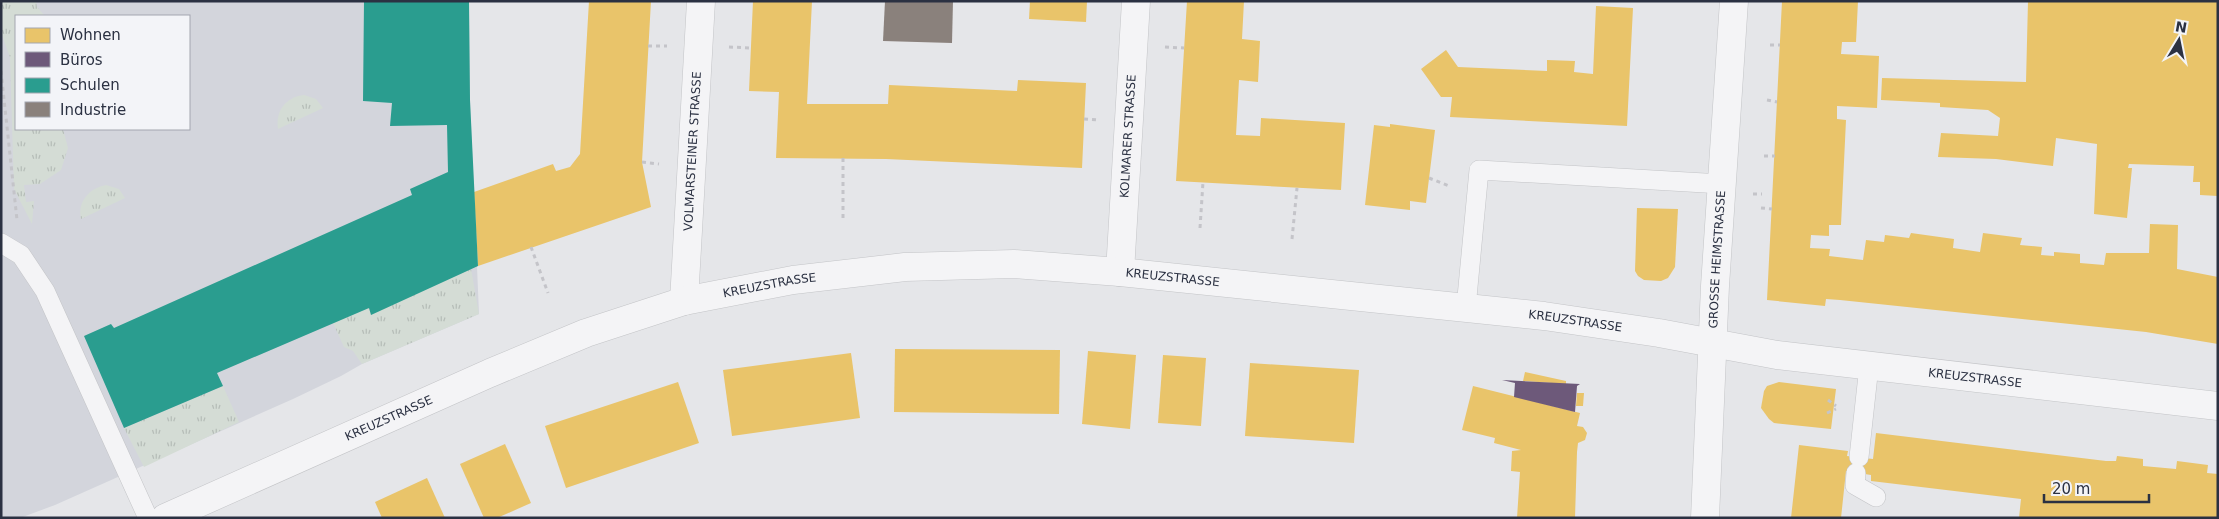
<svg xmlns="http://www.w3.org/2000/svg" width="2219" height="519" viewBox="0 0 2219 519" font-family="'DejaVu Sans',sans-serif">
<defs>
<pattern id="grass-tufts" width="24" height="20" patternUnits="userSpaceOnUse" patternTransform="scale(1.25)"><rect width="24" height="20" fill="#d4dcd5"/><path d="M3 7l-1-3M5 7V3M7 7l1-3M15 17l-1-3M17 17v-4M19 17l1-3" fill="none" stroke="#b6bdb8"/></pattern>
</defs>
<rect width="100%" height="100%" fill="#e5e6e9"/>
<path fill="#d3d5dc" fill-rule="evenodd" d="M1,1h468l1,99 9,214 -117,50 -21,12 -48,23 -238,106 -35,13h-19zM16,16h173v113h-173z"/>
<g fill="url(#grass-tufts)">
<polygon points="1,1 36,1 37,7 45,16 16,16 16,129 63,129 68,148 61,170 40,184 24,185 26,202 34,201 32,224 14,189 10,57 1,33"/>
<path d="M304,95l12,4 7,9 -45,21c-3,-18 8,-32 26,-34z"/>
<path d="M106,185l13,4 6,9 -44,21c-4,-18 9,-31 25,-34z"/>
<polygon points="471,269 479,314 362,364 353,351 344,347 333,323 369,308 371,314"/>
<polygon points="223,386 239,422 144,467 124,428"/>
</g>
<g fill="#e9c46a">
<polygon points="589,1 651,1 642,162 651,207 478,266 474,192 553,164 556,171 570,167 580,154"/>
<polygon points="753,1 812,1 807,104 888,104 889,85 1017,91 1018,80 1086,83 1082,168 886,159 776,158 779,92 749,91"/>
<polygon points="1030,1 1087,1 1086,22 1029,19"/>
<polygon points="1187,1 1244,1 1242,39 1260,41 1258,82 1239,80 1236,135 1260,136 1261,118 1345,123 1341,190 1176,181"/>
<polygon points="1782,1 1858,1 1856,42 1842,42 1841,54 1879,56 1877,108 1837,106 1837,119 1846,120 1841,225 1829,225 1829,236 1811,235 1810,248 1830,249 1829,256 1863,260 1866,240 1884,242 1885,235 1909,238 1911,233 1954,239 1953,248 1980,252 1983,233 2022,238 2020,245 2042,247 2041,255 2054,256 2054,252 2080,254 2080,263 2104,265 2106,253 2149,253 2150,224 2178,225 2177,269 2218,277 2218,344 2146,332 1840,300 1826,299 1825,306 1767,300"/>
<polygon points="2028,1 2218,2 2218,196 2200,195 2200,182 2193,182 2194,166 2129,164 2128,168 2132,168 2127,218 2094,214 2097,144 2056,138 2053,166 1996,159 1938,157 1941,133 1998,136 2000,118 1988,110 1940,107 1940,103 1881,100 1882,78 2026,82"/>
<polygon points="1596,6 1633,8 1627,126 1450,117 1452,97 1441,97 1421,69 1446,50 1458,67 1547,71 1547,60 1575,61 1574,72 1593,74"/>
<polygon points="1390,124 1435,130 1426,203 1410,201 1410,210 1365,205 1374,125 1390,127"/>
<polygon points="1637,208 1678,209 1675,267 1668,278 1661,281 1644,280 1638,276 1635,271"/>
<polygon points="895,349 1060,350 1059,414 894,412"/>
<polygon points="1088,351 1136,355 1130,429 1082,424"/>
<polygon points="851,353 860,418 732,436 723,370"/>
<polygon points="1163,355 1206,358 1201,426 1158,423"/>
<polygon points="1250,363 1359,370 1354,443 1245,436"/>
<polygon points="1525,372 1566,381 1566,384 1523,381"/>
<polygon points="678,382 699,443 566,488 545,426"/>
<polygon points="1779,382 1836,389 1831,429 1774,423 1769,419 1761,408 1764,391 1767,386"/>
<polygon points="1473,386 1580,413 1577,426 1583,427 1587,433 1585,440 1578,443 1577,452 1575,518 1517,518 1520,472 1511,471 1512,451 1521,450 1494,443 1495,438 1462,430"/>
<polygon points="1577,393 1584,393 1583,406 1576,406"/>
<polygon points="1876,433 2106,461 2116,461 2117,456 2143,459 2143,466 2176,469 2177,461 2208,465 2207,473 2218,474 2218,518 2019,518 2021,499 1871,481 1871,475 1846,471 1841,518 1791,518 1799,445 1848,451 1847,456 1873,459"/>
<polygon points="505,444 531,503 497,518 484,518 460,464"/>
<polygon points="427,478 445,518 382,518 375,502"/>
</g>
<polygon fill="#6d597a" points="1502,380 1580,384 1577,386 1575,412 1514,397 1515,383"/>
<polygon fill="#2a9d8f" points="364,1 469,1 470,100 478,266 371,315 369,308 217,373 223,386 124,428 84,336 111,324 114,328 412,195 410,189 448,172 447,125 390,126 392,103 363,101"/>
<polygon fill="#8a817c" points="885,1 953,1 952,43 883,41"/>
<g fill="none" stroke-linecap="round" stroke-linejoin="round">
<g stroke="#c3c4c7" stroke-width="20">
<g id="service">
<polyline points="1,243 21,255 45,291 148,518"/>
<polyline points="1466,308 1479,170 1722,184"/>
<polyline points="1859,457 1869,366"/>
<polyline points="1856,473 1855,485 1876,497"/>
</g>
</g>
<g stroke="#c3c4c7" stroke-width="29">
<g id="minor">
<path id="s1" d="M1120,272l16,-271"/>
<path id="s2" d="M684,301l17,-300"/>
<path id="s3" d="M165,518l325,-145 96,-40 98,-32 109,-21 112,-13 109,-3 106,8 424,44 115,17 118,22 441,51"/>
<path id="s4" d="M1705,518l10,-232 19,-285"/>
</g>
</g>
<g stroke="#c4c4c9" stroke-width="3" stroke-dasharray="4 4" stroke-linecap="butt">
<polyline points="1770,45 1780,45"/>
<polyline points="648,46 667,46"/>
<polyline points="729,47 751,48"/>
<polyline points="1165,47 1184,48"/>
<polyline points="1,71 17,220"/>
<polyline points="1767,100 1777,102"/>
<polyline points="1084,119 1098,120"/>
<polyline points="1764,156 1775,156"/>
<polyline points="843,158 843,219"/>
<polyline points="642,162 659,164"/>
<polyline points="1429,178 1449,186"/>
<polyline points="1753,194 1762,194"/>
<polyline points="1761,208 1772,209"/>
<polyline points="1200,228 1203,182"/>
<polyline points="1292,239 1297,188"/>
<polyline points="531,247 548,293"/>
<polyline points="1828,400 1836,406"/>
<polyline points="1827,413 1836,409"/>
</g>
<use href="#service" stroke="#f4f4f6" stroke-width="19"/>
<use href="#minor" stroke="#f4f4f6" stroke-width="28"/>
</g>
<g text-anchor="middle" stroke-width="5" stroke-linejoin="round" paint-order="stroke">
<g font-size="12" fill="#2b3142" stroke="#f3f4f8">
<text dy="4" stroke="none"><textPath href="#s1" startOffset="136">KOLMARER STRASSE</textPath></text>
<text dy="4" stroke="none"><textPath href="#s2" startOffset="150">VOLMARSTEINER STRASSE</textPath></text>
<text dy="4" stroke="none"><textPath href="#s4" startOffset="259">GROSSE HEIMSTRASSE</textPath></text>
<text dy="4" stroke="none"><textPath href="#s3" startOffset="1055">KREUZSTRASSE</textPath></text>
<text dy="4" stroke="none"><textPath href="#s3" startOffset="650">KREUZSTRASSE</textPath></text>
<text dy="4" stroke="none"><textPath href="#s3" startOffset="1460">KREUZSTRASSE</textPath></text>
<text dy="4" stroke="none"><textPath href="#s3" startOffset="1864">KREUZSTRASSE</textPath></text>
<text dy="4" stroke="none"><textPath href="#s3" startOffset="245">KREUZSTRASSE</textPath></text>
</g>
</g>
<rect width="2219" height="519" fill="none" stroke="#2b3142" stroke-width="5"/>
<rect x="15" y="15" width="175" height="115" fill="#f3f4f8" stroke="#a3a6af"/>
<rect x="25" y="28" width="25" height="15" fill="#e9c46a" stroke="#a3a6af"/>
<text x="60" y="40" font-size="15" fill="#2b3142">Wohnen</text>
<rect x="25" y="52" width="25" height="15" fill="#6d597a" stroke="#a3a6af"/>
<text x="60" y="65" font-size="15" fill="#2b3142">Büros</text>
<rect x="25" y="78" width="25" height="15" fill="#2a9d8f" stroke="#a3a6af"/>
<text x="60" y="90" font-size="15" fill="#2b3142">Schulen</text>
<rect x="25" y="102" width="25" height="15" fill="#8a817c" stroke="#a3a6af"/>
<text x="60" y="115" font-size="15" fill="#2b3142">Industrie</text>
<g transform="translate(2179 40) rotate(10)" stroke="#f3f4f8" stroke-width="4" paint-order="stroke">
<path d="M0-4L9 19L0 12L-9 19Z" fill="#2b3142"/>
<text y="-8" font-size="14" font-weight="bold" text-anchor="middle" fill="#2b3142">N</text>
</g>
<path d="M2044 494v8h105v-8" fill="none" stroke="#2b3142" stroke-width="2.5"/>
<text x="2052" y="494" font-size="15" fill="#2b3142" stroke="#f3f4f8" stroke-width="4" paint-order="stroke">20 m</text>
</svg>
